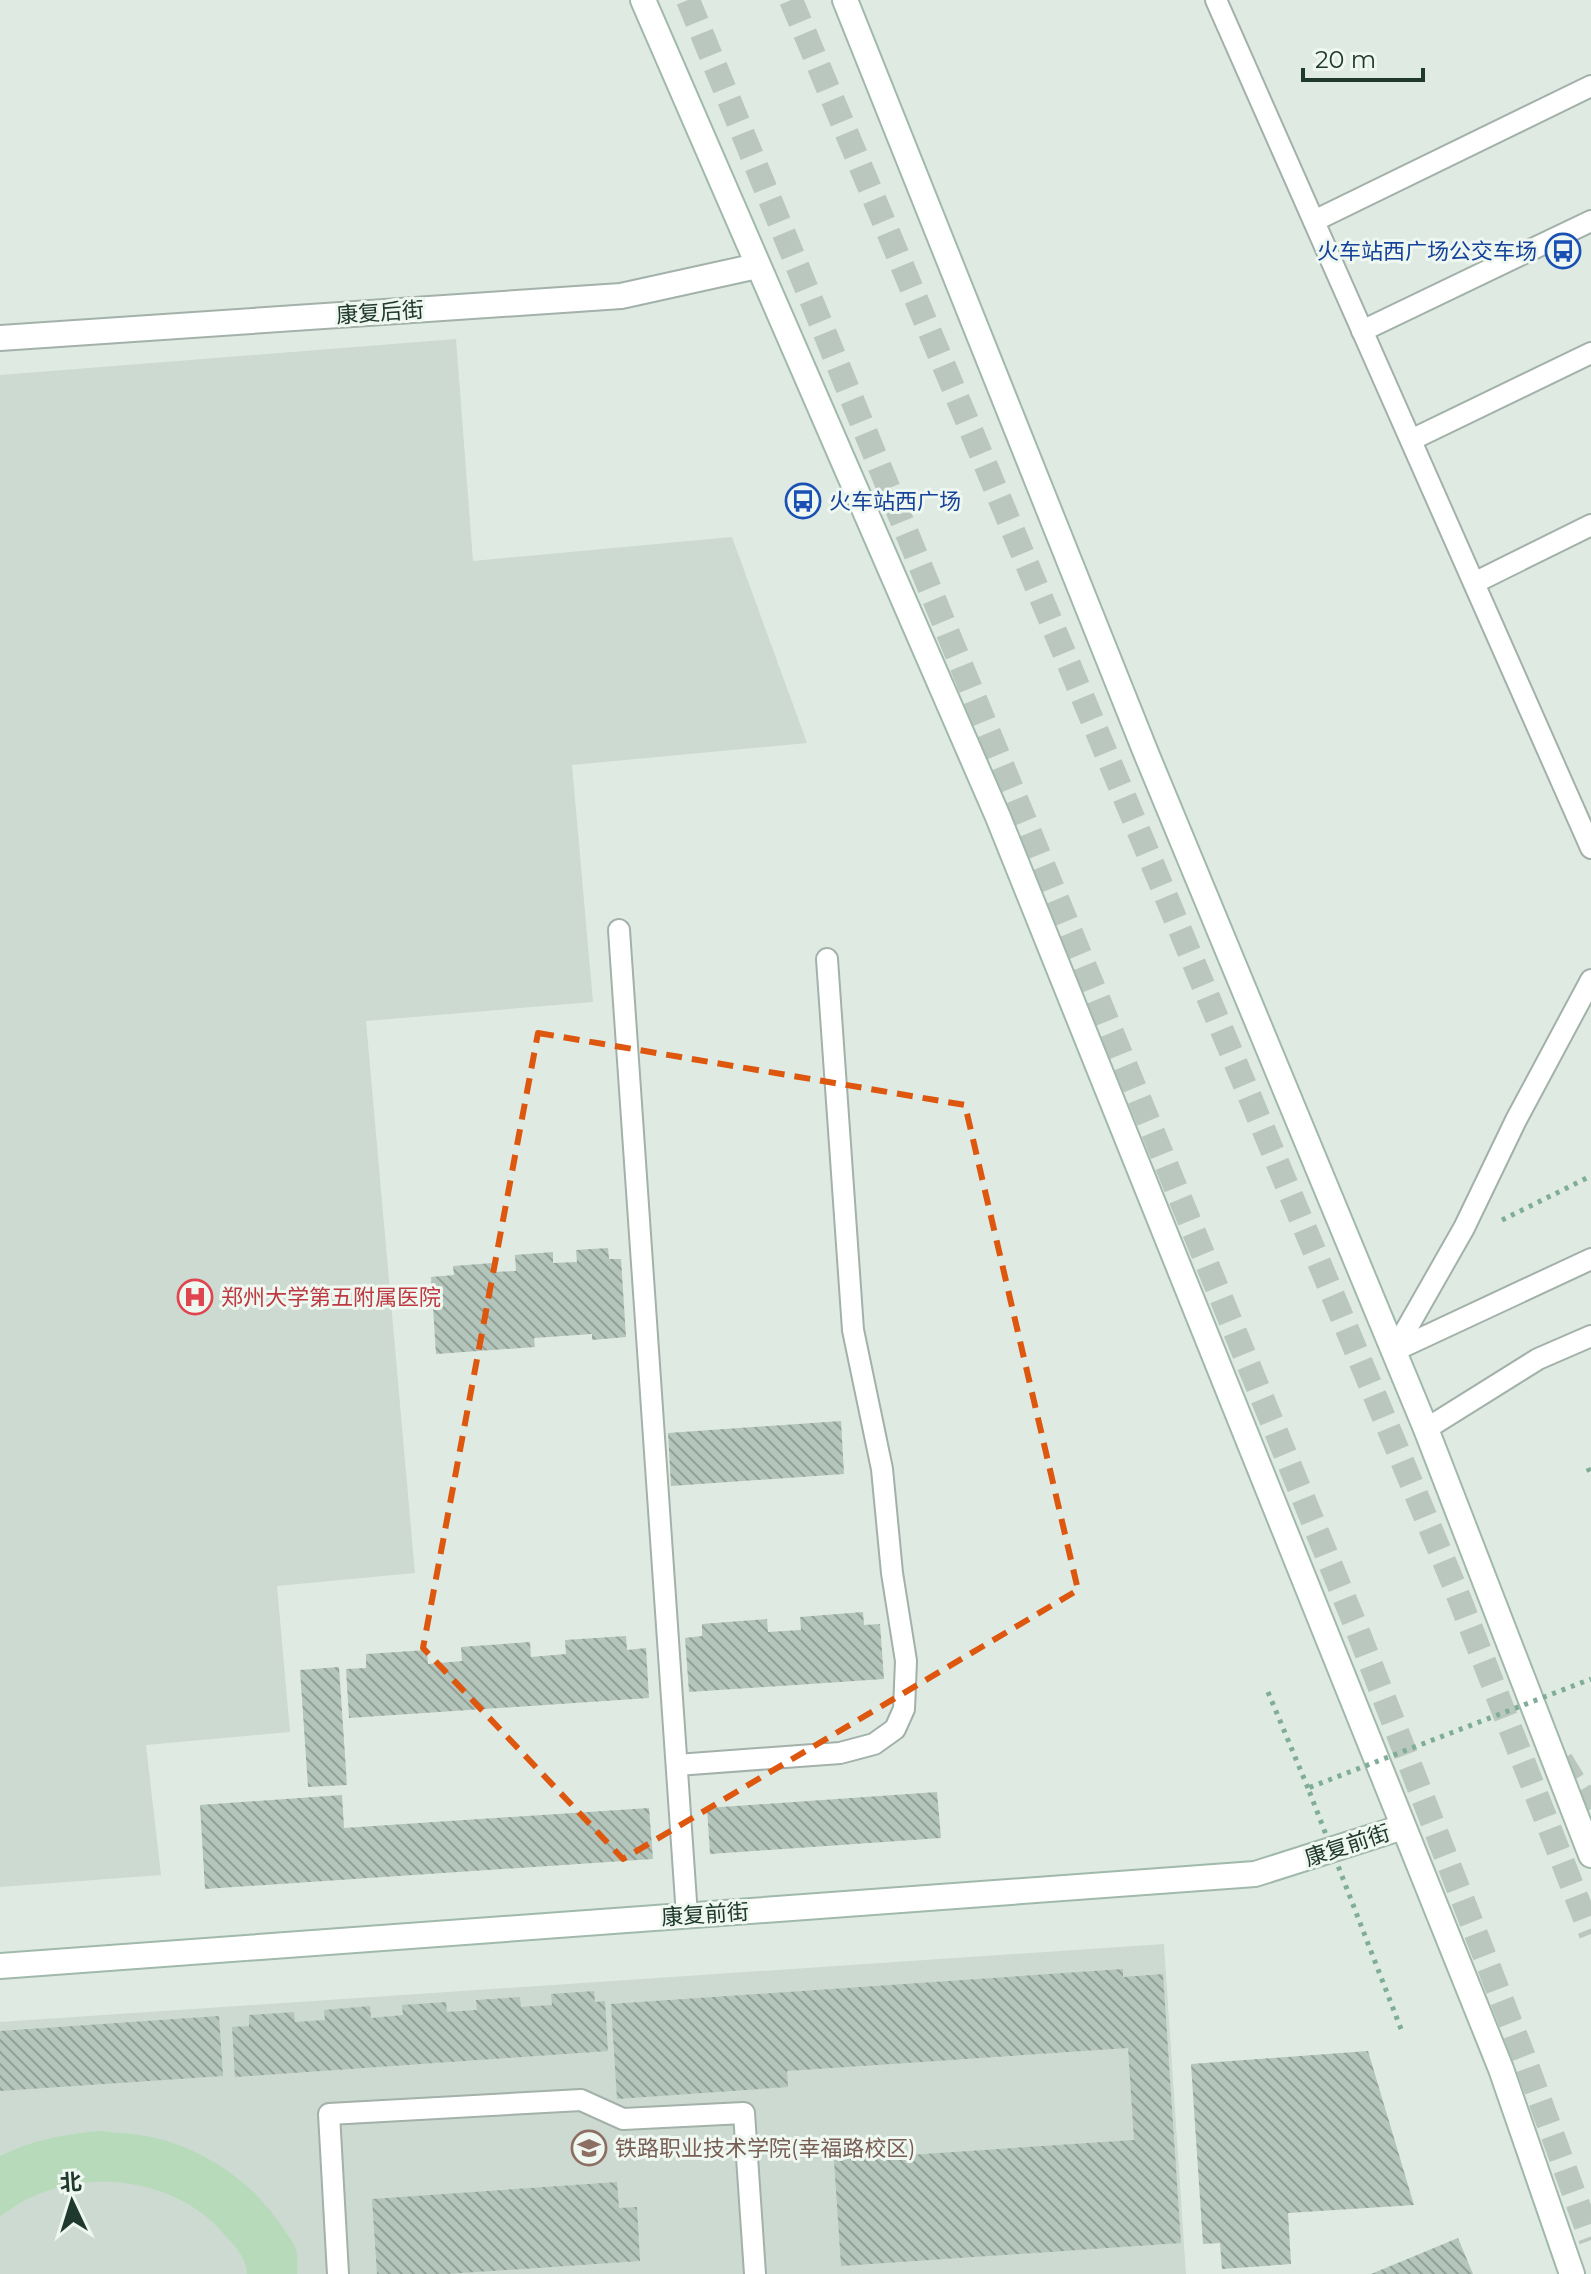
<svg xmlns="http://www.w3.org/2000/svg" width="1591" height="2274" viewBox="0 0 1591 2274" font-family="Montserrat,'Noto Sans SC',sans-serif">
<defs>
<pattern id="building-back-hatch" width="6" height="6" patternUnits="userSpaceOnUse" patternTransform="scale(2)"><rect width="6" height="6" fill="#b4c5bb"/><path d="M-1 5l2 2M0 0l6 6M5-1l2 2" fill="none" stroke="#92a198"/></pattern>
</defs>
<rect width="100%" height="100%" fill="#dfeae3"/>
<g fill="#cddad1">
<polygon points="456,339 473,561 732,537 807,743 572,765 593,1002 366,1021 415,1573 277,1586 290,1732 146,1745 161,1875 0,1887 0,375"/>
<polygon points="1164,1944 1186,2274 0,2274 0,2022"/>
</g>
<path fill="#b7dbba" d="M99,2131c23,2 46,3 68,10 46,14 90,46 116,87 4,7 11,14 13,21 2,8 1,17 1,25h-50c-1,-17 -12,-28 -24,-41 -54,-62 -160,-68 -223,-16v-61c32,-16 64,-22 99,-25z"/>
<g fill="url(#building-back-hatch)">
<polygon points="608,1248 609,1259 621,1259 626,1337 592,1340 592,1334 534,1338 535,1347 436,1354 431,1277 454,1275 453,1266 493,1263 493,1272 516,1271 515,1255 553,1252 553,1263 577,1262 576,1250"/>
<polygon points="841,1421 844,1474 671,1486 668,1433"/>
<polygon points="863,1612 864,1625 880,1624 884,1679 689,1692 685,1638 702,1636 702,1624 767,1619 768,1632 801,1630 800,1617"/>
<polygon points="626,1636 627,1650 646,1648 649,1698 349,1718 346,1669 366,1668 366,1654 427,1650 428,1664 462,1661 461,1647 530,1642 531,1657 566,1654 565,1640"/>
<polygon points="339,1667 347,1785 308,1787 300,1670"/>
<polygon points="937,1792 941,1838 710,1854 707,1808"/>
<polygon points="342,1795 344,1828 649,1808 653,1859 205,1889 200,1805"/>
<polygon points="1123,1969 1123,1977 1163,1974 1181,2243 841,2266 834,2160 1134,2140 1128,2048 787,2071 788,2087 617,2099 611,2004"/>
<polygon points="594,1991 595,2002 605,2001 608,2051 235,2077 232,2027 249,2026 249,2015 294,2012 295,2022 325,2020 324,2010 370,2006 371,2018 403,2015 402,2005 446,2002 447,2012 477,2010 476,2000 520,1997 521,2007 552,2005 551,1994"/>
<polygon points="219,2016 223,2076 0,2091 0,2031"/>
<polygon points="1368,2051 1414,2205 1288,2213 1291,2264 1222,2269 1220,2243 1203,2244 1191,2064"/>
<polygon points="617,2182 619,2208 637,2207 640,2261 447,2274 377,2274 372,2199"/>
<polygon points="1458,2238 1473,2274 1371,2274"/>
</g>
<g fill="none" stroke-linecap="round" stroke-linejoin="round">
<g stroke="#b9c7bf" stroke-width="24" stroke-dasharray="24 12" stroke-linecap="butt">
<polyline points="688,0 1357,1629 1524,2057 1591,2240"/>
<polyline points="791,0 1454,1585 1591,1934"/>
<polyline points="1561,1760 1591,1809"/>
</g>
<g stroke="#a2b1a9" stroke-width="24">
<g id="lane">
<polyline points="1216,0 1591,848"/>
<polyline points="1314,221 1591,86"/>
<polyline points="1362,331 1591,221"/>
<polyline points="1411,440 1591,353"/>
<polyline points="1474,583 1591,525"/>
<polyline points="619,930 687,1916"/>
<polyline points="1394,1351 1464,1228 1516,1120 1591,980"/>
<polyline points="1394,1351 1591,1259"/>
<polyline points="1426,1429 1538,1359 1591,1336"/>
<polyline points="677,1765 840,1753 874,1744 895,1729 904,1709 906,1661 892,1573 882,1469 853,1330 827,959"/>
<polyline points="338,2274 329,2114 581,2100 623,2119 744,2113 755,2274"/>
</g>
</g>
<g stroke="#a2b1a9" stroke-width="28">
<polyline id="street" points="0,338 621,296 757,266"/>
</g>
<g stroke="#a0b9ab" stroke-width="28">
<g id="secondary">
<polyline points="643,0 998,817 1501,2069 1572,2274"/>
<polyline points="845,0 1146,753 1426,1429 1591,1855"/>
<polyline points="0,1966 1255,1874 1403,1827"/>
</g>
</g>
<g stroke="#7fad96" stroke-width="5" stroke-dasharray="4 6" stroke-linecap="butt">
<polyline points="1502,1220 1591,1176"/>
<polyline points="1588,1468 1591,1475"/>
<polyline points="1268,1692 1308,1788"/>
</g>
<use href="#lane" stroke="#fff" stroke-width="20"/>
<use href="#street" stroke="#fff" stroke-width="24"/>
<use href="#secondary" stroke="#fff" stroke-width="24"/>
<polyline stroke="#7fad96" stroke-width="5" stroke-dasharray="4 6" stroke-linecap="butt" points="1401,2029 1308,1788 1591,1679"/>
</g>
<path fill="none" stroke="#de570e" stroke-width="6" stroke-dasharray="16 10" stroke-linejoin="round" d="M538,1033l427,72 113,485 -455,269 -200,-211z"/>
<defs>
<g id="bus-ring" transform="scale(1.8)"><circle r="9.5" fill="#eff7f1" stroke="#1a4fb4" stroke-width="1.5"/><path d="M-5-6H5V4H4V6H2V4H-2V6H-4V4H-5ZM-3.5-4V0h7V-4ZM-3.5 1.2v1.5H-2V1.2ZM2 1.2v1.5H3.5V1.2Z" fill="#1a4fb4"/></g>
<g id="hospital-ring" transform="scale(1.8)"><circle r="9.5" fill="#eff7f1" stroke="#e0444e" stroke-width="1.5"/><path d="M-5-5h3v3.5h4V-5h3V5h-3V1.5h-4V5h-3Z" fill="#e0444e"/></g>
<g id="university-ring" transform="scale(1.8)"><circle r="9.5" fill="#eff7f1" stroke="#8d6e63" stroke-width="1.5"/><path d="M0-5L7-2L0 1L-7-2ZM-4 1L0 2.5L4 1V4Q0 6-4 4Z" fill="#8d6e63"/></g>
</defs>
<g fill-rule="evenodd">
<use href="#bus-ring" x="1563" y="251"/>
<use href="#bus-ring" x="803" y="501"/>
<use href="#hospital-ring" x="195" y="1297"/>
<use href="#university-ring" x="589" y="2148"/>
</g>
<g text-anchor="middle" stroke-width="6" stroke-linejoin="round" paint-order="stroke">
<g font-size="22" fill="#164399" stroke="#eff7f1" text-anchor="end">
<text x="1537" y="259">火车站西广场公交车场</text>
<text x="829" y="509" text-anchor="start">火车站西广场</text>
</g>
<g font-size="22" fill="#20392e" stroke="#eff7f1">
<text transform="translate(380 312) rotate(-4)" y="8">康复后街</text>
<text transform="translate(1347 1845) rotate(-18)" y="8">康复前街</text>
<text transform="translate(705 1914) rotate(-4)" y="8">康复前街</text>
</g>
<g font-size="22" fill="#be3a42" stroke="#eff7f1" text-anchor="start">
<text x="221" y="1305">郑州大学第五附属医院</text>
</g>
<g font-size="22" fill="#785e54" stroke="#eff7f1" text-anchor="start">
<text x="615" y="2156">铁路职业技术学院(幸福路校区)</text>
</g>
</g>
<g transform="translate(72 2202) rotate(356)" stroke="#eff7f1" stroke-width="6" paint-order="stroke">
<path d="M0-6L14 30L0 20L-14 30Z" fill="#20392e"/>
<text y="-12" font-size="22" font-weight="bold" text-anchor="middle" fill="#20392e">北</text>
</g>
<path d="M1303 68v12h120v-12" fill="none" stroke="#20392e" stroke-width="4"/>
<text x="1315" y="68" font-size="24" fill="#20392e" stroke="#eff7f1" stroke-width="6" paint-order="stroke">20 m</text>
</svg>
